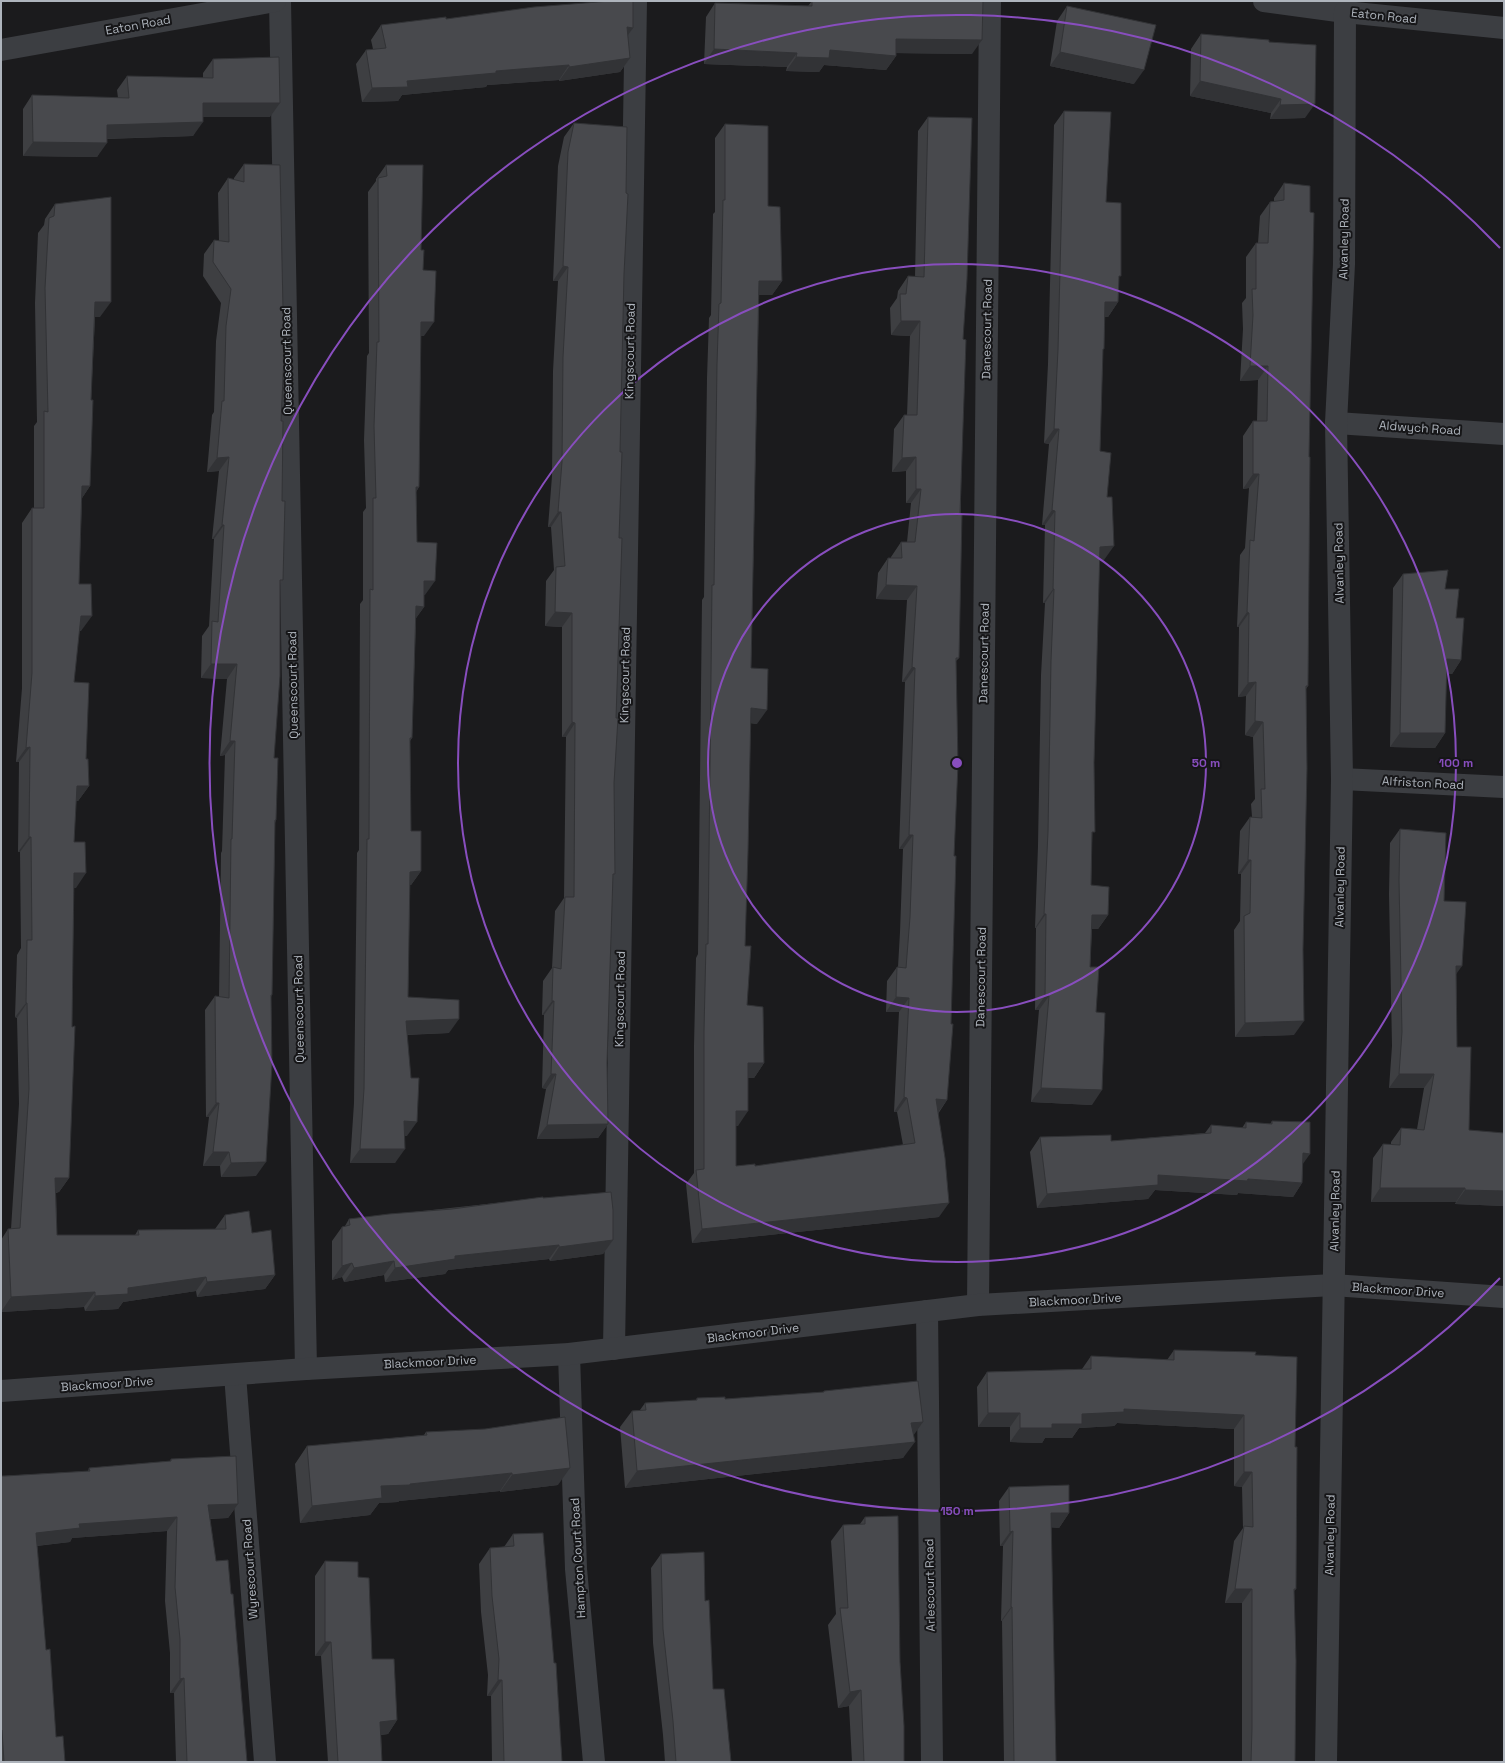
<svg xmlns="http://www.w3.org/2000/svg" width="1505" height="1763" viewBox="0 0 1505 1763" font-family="'Space Grotesk',sans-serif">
<rect width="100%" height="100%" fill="#1b1b1d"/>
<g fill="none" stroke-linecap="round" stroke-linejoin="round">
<g stroke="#3c3e42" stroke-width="22">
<polyline points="280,1 306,1369"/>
<polyline points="1264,1 1345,12 1504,28"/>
<polyline points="1,50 275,1"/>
<polyline points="1336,423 1504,434"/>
<polyline points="1342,779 1504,787"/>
<polyline points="978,1305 990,1"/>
<polyline points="927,1311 932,1762"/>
<polyline points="614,1349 636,1"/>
<polyline points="569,1354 576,1569 594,1762"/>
<polyline points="235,1375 265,1762"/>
<polyline points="1,1391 306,1369 569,1354 978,1305 1333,1285 1504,1297"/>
<polyline points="1326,1762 1342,779 1336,423 1344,264 1345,12"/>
</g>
</g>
<g fill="#3e3f42">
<polygon points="812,1 983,1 972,54 896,53 896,56 886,70 824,65 819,72 786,71 787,67 704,64 706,17 715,3 808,6"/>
<polygon points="1067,6 1134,84 1050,66 1057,21"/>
<polygon points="446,19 633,28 628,34 630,58 620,72 559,81 559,80 487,85 486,87 402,95 398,101 362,102 356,64 366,50 373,49 371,40 381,25"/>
<polygon points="1201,34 1269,42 1305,118 1270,119 1271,113 1190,96 1191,49"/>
<polygon points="213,59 270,117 203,117 193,136 107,139 97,157 23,156 23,109 32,95 118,98 117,90 127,76 203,78 203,73"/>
<polygon points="1064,111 1106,202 1119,280 1118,302 1108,317 1104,317 1103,351 1100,451 1107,497 1104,560 1099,560 1091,885 1108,915 1098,929 1092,929 1090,967 1096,1012 1092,1105 1031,1102 1039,1010 1035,1010 1036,928 1035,928 1038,846 1041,675 1045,603 1043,603 1045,525 1042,525 1049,444 1044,443 1048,364 1054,125"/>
<polygon points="928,117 963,339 959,658 956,661 954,856 947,1100 938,1114 939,1217 692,1243 686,1184 694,1173 694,1046 696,958 698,954 702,600 704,597 707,378 709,318 711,315 713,214 715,212 715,138 725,124 768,206 782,281 772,295 759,295 751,668 757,724 750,723 745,946 747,1005 764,1063 754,1078 748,1078 738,1126 736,1126 736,1166 755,1166 903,1145 897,1112 894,1112 899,1012 886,1012 887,981 897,967 898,967 900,932 903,849 899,849 905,682 902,682 907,600 876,599 878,573 888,558 891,558 891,557 901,542 907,542 911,503 906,503 906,471 892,472 894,429 904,415 907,415 910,336 891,335 890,308 897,298 898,291 908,276 915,277 918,131"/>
<polygon points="574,123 624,274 620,452 619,538 614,783 615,874 613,877 607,1063 608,1124 598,1138 537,1139 546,1089 542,1088 544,1015 542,1015 543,981 552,968 555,911 564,898 566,737 562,737 562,627 545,626 546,581 554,570 551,527 548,527 552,476 553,371 558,281 553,281 558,166 564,137"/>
<polygon points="244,164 281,421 283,580 280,585 274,758 276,820 275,823 272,995 271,997 256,1176 221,1177 220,1166 203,1166 209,1117 206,1117 205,1010 215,996 219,997 221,853 222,851 225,755 220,756 227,679 201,678 202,636 209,626 214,539 212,539 219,471 207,472 212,415 214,412 216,341 221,303 203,276 204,254 214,240 219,241 218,193 228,178 234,180 234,178"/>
<polygon points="386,165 421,250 423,270 424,336 421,336 419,487 416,492 417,542 425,595 424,595 424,607 416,618 412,738 410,741 411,831 421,871 411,885 410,885 408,997 449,1033 407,1035 407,1136 404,1136 395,1163 350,1163 354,1103 357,853 359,850 360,604 363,600 363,512 366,508 364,440 367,356 369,353 368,192 376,181 376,179"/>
<polygon points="1284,183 1309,457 1308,686 1306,689 1294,1035 1235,1037 1234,930 1240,921 1241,874 1238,874 1240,831 1250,817 1252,817 1251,804 1255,799 1253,737 1245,735 1246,696 1238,697 1239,627 1237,627 1240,555 1245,548 1249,488 1243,489 1243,436 1253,421 1257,421 1258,380 1240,381 1243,329 1242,303 1246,298 1246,257 1256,243 1258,243 1260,216 1270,202 1274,201 1274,198"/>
<polygon points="55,204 100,317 95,317 91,400 90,486 82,498 79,584 81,631 79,631 74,682 86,759 89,786 78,801 76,801 74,842 76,888 74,888 69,1178 59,1192 56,1193 57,1235 135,1235 138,1230 215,1229 225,1215 252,1233 275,1275 265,1289 197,1297 196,1291 123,1302 118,1309 85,1311 84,1307 1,1312 1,1240 8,1229 11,1229 19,1104 17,1018 15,1017 17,955 21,948 20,852 18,852 19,762 16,762 22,688 22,523 32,508 34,508 34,426 37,422 35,303 38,233 44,225 45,219"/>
<polygon points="1403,574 1445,589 1456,618 1461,660 1452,674 1446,673 1445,733 1435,748 1390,747 1393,588"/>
<polygon points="1400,829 1444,901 1456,974 1457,1047 1469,1130 1504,1206 1455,1204 1456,1202 1371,1202 1373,1158 1383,1144 1391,1144 1391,1142 1401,1128 1417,1129 1424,1088 1389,1088 1392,1046 1389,894 1390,843"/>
<polygon points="1272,1121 1303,1164 1302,1183 1293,1197 1238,1193 1237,1195 1155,1190 1148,1199 1037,1208 1030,1152 1040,1137 1111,1141 1205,1133 1211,1125 1242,1128 1246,1122 1270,1124"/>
<polygon points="543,1198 613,1240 603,1254 550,1261 549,1259 448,1270 445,1274 385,1282 384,1275 344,1282 342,1277 332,1280 332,1241 342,1227 345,1226 349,1219"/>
<polygon points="1174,1350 1255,1355 1295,1447 1296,1589 1294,1591 1295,1762 1242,1762 1242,1603 1225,1603 1234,1541 1243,1528 1242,1487 1234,1486 1234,1429 1117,1423 1114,1426 1079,1428 1072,1438 1045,1438 1042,1443 1010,1442 1010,1427 978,1427 977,1387 987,1372 1082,1369 1091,1356 1167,1360"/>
<polygon points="824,1391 914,1435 903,1458 625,1488 620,1427 632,1411 640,1410 645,1403 696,1400 697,1398 725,1399 823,1392"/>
<polygon points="426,1432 558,1485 500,1492 500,1491 399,1501 398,1502 379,1503 370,1515 300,1523 295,1464 307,1446 424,1435"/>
<polygon points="171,1459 238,1504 228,1518 210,1519 216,1561 247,1762 176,1762 174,1693 170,1693 170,1653 165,1601 167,1531 72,1538 70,1542 37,1546 46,1650 56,1737 65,1762 1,1762 1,1476 88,1471 89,1468 170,1461"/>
<polygon points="1009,1487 1069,1513 1059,1528 1051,1527 1056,1762 1004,1762 1002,1621 1001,1621 1003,1546 1000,1546 999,1501"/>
<polygon points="865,1517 900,1662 904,1762 852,1762 849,1706 838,1708 828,1625 836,1614 831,1541 843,1525 860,1524"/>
<polygon points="513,1534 561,1746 562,1762 492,1762 491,1696 487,1696 488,1675 481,1612 479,1564 490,1548 504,1547"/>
<polygon points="661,1554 705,1601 713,1689 731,1762 665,1762 663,1735 653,1643 651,1568"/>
<polygon points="325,1561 358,1577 372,1659 397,1720 388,1734 381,1735 382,1762 328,1762 321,1656 315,1656 315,1576"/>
</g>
<g fill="#323336">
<polygon points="627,27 633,28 623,42"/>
<polygon points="896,39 982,40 972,54 886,53"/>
<polygon points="714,49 797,53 787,67 704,64"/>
<polygon points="830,50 896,56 886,70 824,65 819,72 786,71 796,57"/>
<polygon points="1060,52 1144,70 1134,84 1050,66"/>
<polygon points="630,58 620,72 559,81 569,67"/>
<polygon points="569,65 559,80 487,85 486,87 402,95 398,101 362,102 372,88 407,81 496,71"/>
<polygon points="1200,81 1281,99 1271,113 1190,96"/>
<polygon points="203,103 280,103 270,117 193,117"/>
<polygon points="1315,104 1305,118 1270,119 1280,105"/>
<polygon points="203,122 193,136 97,139 107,125"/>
<polygon points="33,142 107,143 97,157 23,156"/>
<polygon points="563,266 568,267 558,281 553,281"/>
<polygon points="759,281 782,281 772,295 749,295"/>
<polygon points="95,302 111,302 100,317 85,317"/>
<polygon points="1105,302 1118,302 1108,317 1095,316"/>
<polygon points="901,321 920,321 910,336 891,335"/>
<polygon points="421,322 434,322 424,336 411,336"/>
<polygon points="1250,366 1268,366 1258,380 1240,381"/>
<polygon points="1054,429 1059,429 1049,444 1044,443"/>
<polygon points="229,457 219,471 207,472 217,458"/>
<polygon points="916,457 906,471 892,472 902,458"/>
<polygon points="1253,474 1259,474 1249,488 1243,489"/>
<polygon points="82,486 90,486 80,501"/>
<polygon points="416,487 419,487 409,502"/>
<polygon points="916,489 921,489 911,503 906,503"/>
<polygon points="1052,510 1055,511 1045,525 1042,525"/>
<polygon points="558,512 561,512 551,527 548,527"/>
<polygon points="222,525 224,525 214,539 212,539"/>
<polygon points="1114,546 1104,560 1090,561 1100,547"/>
<polygon points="424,581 435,581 425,595 414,596"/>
<polygon points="886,585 917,586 907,600 876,599"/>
<polygon points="1053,589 1054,589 1045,603 1043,603"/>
<polygon points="416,606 424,607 414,621"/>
<polygon points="555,612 572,613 562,627 545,626"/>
<polygon points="1247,612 1249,613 1239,627 1237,627"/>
<polygon points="81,616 92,616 81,631 70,631"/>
<polygon points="1447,659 1461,660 1452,674 1437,673"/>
<polygon points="211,664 237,664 227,679 201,678"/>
<polygon points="912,667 915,668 905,682 902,682"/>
<polygon points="1256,682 1246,696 1238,697 1248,683"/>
<polygon points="751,708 767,710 757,724 741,722"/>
<polygon points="1255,721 1263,722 1253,737 1245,735"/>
<polygon points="572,722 575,723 566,737 562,737"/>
<polygon points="1400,733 1445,733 1435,748 1390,747"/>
<polygon points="230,741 235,741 225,755 220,756"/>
<polygon points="30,747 19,762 16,762 26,748"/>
<polygon points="77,786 89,786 78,801 66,801"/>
<polygon points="909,835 913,835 903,849 899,849"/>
<polygon points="29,837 31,837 20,852 18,852"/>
<polygon points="1248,860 1251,860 1241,874 1238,874"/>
<polygon points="421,871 411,885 400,886 410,872"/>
<polygon points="74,873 86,873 76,888 63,888"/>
<polygon points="1044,914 1046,914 1036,928 1035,928"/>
<polygon points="1092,915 1108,915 1098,929 1082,929"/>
<polygon points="1456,966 1462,966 1452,980"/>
<polygon points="1045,996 1049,996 1039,1010 1035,1010"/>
<polygon points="896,997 909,998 899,1012 886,1012"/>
<polygon points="552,1001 554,1001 544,1015 542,1015"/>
<polygon points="26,1003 27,1003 17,1018 15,1017"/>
<polygon points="459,1019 449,1033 396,1035 406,1021"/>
<polygon points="1304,1021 1294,1035 1235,1037 1245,1023"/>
<polygon points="748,1063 764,1063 754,1078 739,1078"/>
<polygon points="551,1074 556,1074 546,1089 542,1088"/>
<polygon points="1399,1074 1434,1074 1424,1088 1389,1088"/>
<polygon points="1041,1088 1102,1090 1092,1105 1031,1102"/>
<polygon points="904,1097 907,1098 897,1112 894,1112"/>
<polygon points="936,1099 947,1100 937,1114"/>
<polygon points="216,1103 219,1103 209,1117 206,1117"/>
<polygon points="736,1111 748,1111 738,1126 726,1125"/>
<polygon points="404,1121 417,1122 407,1136 394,1135"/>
<polygon points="608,1124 598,1138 537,1139 547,1125"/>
<polygon points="360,1149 405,1149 395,1163 350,1163"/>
<polygon points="213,1152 229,1152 220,1166 203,1166"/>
<polygon points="1303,1153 1310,1154 1300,1168"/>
<polygon points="266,1162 256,1176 221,1177 231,1163"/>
<polygon points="1158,1175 1248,1179 1302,1183 1293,1197 1238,1193 1237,1195 1155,1190 1148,1199 1037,1208 1047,1194"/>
<polygon points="55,1178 69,1178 59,1192 45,1193"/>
<polygon points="1380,1188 1465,1188 1456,1202 1371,1202"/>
<polygon points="1465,1190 1504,1191 1504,1206 1455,1204"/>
<polygon points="949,1203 939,1217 692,1243 702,1229"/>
<polygon points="613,1240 603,1254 550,1261 559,1247"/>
<polygon points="559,1245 549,1259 448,1270 445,1274 385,1282 395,1268 455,1256"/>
<polygon points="394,1261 384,1275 344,1282 354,1268"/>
<polygon points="352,1263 342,1277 332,1280 342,1266"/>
<polygon points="275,1275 265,1289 197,1297 207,1282"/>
<polygon points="206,1277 196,1291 123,1302 118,1309 85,1311 95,1296 128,1288"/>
<polygon points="95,1292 84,1307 1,1312 11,1297"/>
<polygon points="1124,1409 1244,1415 1234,1429 1117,1423 1114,1426 1079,1428 1072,1438 1045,1438 1042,1443 1010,1442 1020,1428 1052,1424 1082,1414"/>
<polygon points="988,1413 1020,1413 1010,1427 978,1427"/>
<polygon points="923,1422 911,1439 911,1423"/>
<polygon points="915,1442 903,1458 625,1488 637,1471"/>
<polygon points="570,1468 558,1485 500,1492 512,1475"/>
<polygon points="1244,1472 1252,1472 1242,1487 1234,1486"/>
<polygon points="512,1473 500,1491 399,1501 398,1502 379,1503 370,1515 300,1523 312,1506 381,1486 410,1484"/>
<polygon points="238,1504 228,1518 198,1519 208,1505"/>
<polygon points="1051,1513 1069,1513 1059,1528 1041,1527"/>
<polygon points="177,1517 167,1531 72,1538 70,1542 26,1547 36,1533 79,1524"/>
<polygon points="1013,1531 1003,1546 1000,1546 1010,1532"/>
<polygon points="1235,1589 1252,1589 1242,1603 1225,1603"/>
<polygon points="1011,1607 1012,1607 1002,1621 1001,1621"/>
<polygon points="325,1642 331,1642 321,1656 315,1656"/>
<polygon points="184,1678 174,1693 170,1693 180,1679"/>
<polygon points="498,1680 502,1680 491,1696 487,1696"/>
<polygon points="861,1690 849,1706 838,1708 850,1692"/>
<polygon points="397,1720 388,1734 371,1736 380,1722"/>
</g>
<g fill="#48494d" stroke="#323336">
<polygon points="610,1 633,1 633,28 627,27 630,58 569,67 569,65 496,71 496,73 407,81 408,87 372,88 366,50 386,48 381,25 446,17 446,19 534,7"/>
<polygon points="812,1 983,1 982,40 896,39 896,56 830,50 829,58 796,57 797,53 714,49 715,3 812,6"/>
<polygon points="1067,6 1156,25 1144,70 1060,52"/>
<polygon points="1201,34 1269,40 1269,42 1316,45 1315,104 1280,105 1281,99 1200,81"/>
<polygon points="279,57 280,103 203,103 203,122 107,125 107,143 33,142 32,95 129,98 127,76 213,78 213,59"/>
<polygon points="1064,111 1111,112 1106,202 1121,203 1121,276 1119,276 1118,302 1105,302 1104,349 1103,349 1100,451 1111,453 1107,497 1112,497 1114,546 1100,547 1094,762 1095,832 1092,832 1091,885 1109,887 1108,915 1092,915 1090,967 1099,967 1096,1012 1105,1013 1102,1090 1041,1088 1049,996 1045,996 1046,914 1044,914 1048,832 1051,661 1054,589 1053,589 1055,511 1052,510 1059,429 1054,429 1058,350"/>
<polygon points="928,117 972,118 967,279 963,339 966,340 960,514 962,514 959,658 956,658 958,764 954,856 956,856 951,1024 953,1024 947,1100 936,1099 945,1158 949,1203 702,1229 696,1170 704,1169 704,1031 706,944 708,944 712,585 714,585 717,364 719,304 721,303 723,200 725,200 725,124 768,126 768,206 780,207 782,281 759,281 751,668 768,669 767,710 751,708 748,852 745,946 751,946 747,1005 763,1007 764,1063 748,1063 748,1111 736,1111 736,1166 755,1164 755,1166 915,1143 907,1098 904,1097 909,998 896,997 897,967 906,968 910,917 913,835 909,835 915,668 912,667 917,586 886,585 888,558 902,558 901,542 915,542 921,489 916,489 916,457 902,458 904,415 917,415 920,321 901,321 900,294 906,294 908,276 924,277"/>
<polygon points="574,123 627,127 626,193 628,194 624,274 620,452 622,452 619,538 622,538 616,718 618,718 614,783 615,874 613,874 607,1063 608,1124 547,1125 556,1074 551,1074 554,1001 552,1001 553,967 561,969 565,897 574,897 575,723 572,722 572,613 555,612 556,567 565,566 561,512 558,512 562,462 563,357 568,267 563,266 568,152"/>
<polygon points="244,164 280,165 284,356 281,421 283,421 282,501 285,501 283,580 280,580 280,676 274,758 278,758 276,820 275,820 272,995 271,995 272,1065 266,1162 231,1163 229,1152 213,1152 219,1103 216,1103 215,996 229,998 231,839 232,839 235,741 230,741 237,664 211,664 212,621 218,622 224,525 222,525 229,457 217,458 222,401 224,401 226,326 231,289 213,262 214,240 229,242 228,178 244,182"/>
<polygon points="386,165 423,165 421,250 424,250 423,270 436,271 434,322 421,322 419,487 416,487 417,542 437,543 435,581 424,581 424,607 416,606 412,738 410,738 411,831 421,831 421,871 410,872 408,997 459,1000 459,1019 406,1021 411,1078 419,1078 417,1122 404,1121 405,1149 360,1149 364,1089 367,839 369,839 370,589 373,590 373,498 376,498 374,426 377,342 379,342 378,178 387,176"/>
<polygon points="1284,183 1310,186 1310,212 1314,213 1309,457 1310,457 1308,686 1306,686 1307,768 1303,949 1304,1021 1245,1023 1244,916 1250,913 1251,860 1248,860 1250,817 1262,818 1261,789 1265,789 1263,722 1255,721 1256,682 1248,683 1249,613 1247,612 1250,540 1254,541 1259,474 1253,474 1253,421 1267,421 1268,366 1250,366 1253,315 1252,289 1256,289 1256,243 1268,243 1270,202 1284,200"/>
<polygon points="111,197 111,302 95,302 91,400 93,400 90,486 82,486 79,584 91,584 92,616 81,616 74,682 89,683 86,759 88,759 89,786 77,786 74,842 85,842 86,873 74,873 72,1027 75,1026 69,1178 55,1178 57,1235 139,1235 138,1230 226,1229 225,1215 249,1211 252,1233 271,1230 275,1275 207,1282 206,1277 128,1288 128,1294 95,1296 95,1292 11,1297 8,1229 20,1228 29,1089 27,1003 26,1003 27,940 32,940 31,837 29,837 30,747 26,748 32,673 32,508 44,508 44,411 48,412 45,288 49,218 54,216 55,204"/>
<polygon points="1448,570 1445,589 1459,589 1456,618 1464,618 1461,660 1447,659 1445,733 1400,733 1403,574"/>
<polygon points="1400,829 1446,833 1444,901 1466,902 1462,966 1456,966 1457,1047 1471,1047 1469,1130 1504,1133 1504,1191 1465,1190 1465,1188 1380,1188 1383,1144 1400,1145 1401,1128 1424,1130 1434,1074 1399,1074 1402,1032 1399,880"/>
<polygon points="1272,1121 1310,1122 1310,1154 1303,1153 1302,1183 1248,1179 1247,1181 1158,1175 1158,1185 1047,1194 1040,1137 1111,1135 1111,1141 1211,1133 1211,1125 1246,1128 1246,1122 1272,1124"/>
<polygon points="611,1192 613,1210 613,1240 559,1247 559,1245 455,1256 455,1259 395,1268 394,1261 354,1268 352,1263 342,1266 342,1227 350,1225 349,1219 389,1214 452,1209 543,1197 543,1198"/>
<polygon points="1174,1350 1256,1352 1255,1355 1297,1357 1295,1447 1297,1447 1296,1589 1294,1589 1296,1661 1295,1762 1251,1762 1252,1729 1252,1589 1235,1589 1244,1526 1253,1527 1252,1472 1244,1472 1244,1415 1124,1409 1124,1412 1082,1414 1082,1424 1052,1424 1052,1428 1020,1428 1020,1413 988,1413 987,1372 1091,1369 1091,1356 1174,1360"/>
<polygon points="918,1381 923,1422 911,1423 915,1442 637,1471 632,1411 646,1410 645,1403 697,1400 697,1398 725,1397 725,1399 824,1392 824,1391"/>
<polygon points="565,1417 570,1468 512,1475 512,1473 410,1484 410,1485 381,1486 382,1498 312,1506 307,1446 427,1435 426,1432 485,1429"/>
<polygon points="236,1456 238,1504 208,1505 216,1561 228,1560 231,1594 233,1594 247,1762 187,1762 184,1678 180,1679 180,1639 175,1587 177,1517 79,1524 80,1528 36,1533 46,1650 50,1649 56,1737 63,1736 65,1762 4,1762 2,1730 1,1731 1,1476 5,1476 90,1471 89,1468 171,1461 171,1459"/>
<polygon points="1069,1485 1069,1513 1051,1513 1056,1762 1014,1762 1012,1607 1011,1607 1013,1531 1010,1532 1009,1487"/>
<polygon points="898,1516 900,1662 904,1726 904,1762 864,1762 861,1690 850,1692 840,1608 848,1608 843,1525 865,1524 865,1517"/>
<polygon points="543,1533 554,1663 556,1663 561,1746 562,1762 504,1762 502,1680 498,1680 499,1659 492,1596 490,1548 514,1546 513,1534"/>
<polygon points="704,1552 705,1601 709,1600 713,1689 724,1689 731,1762 676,1762 673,1721 663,1629 661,1554"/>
<polygon points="325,1561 358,1562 358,1577 369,1578 372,1659 394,1659 397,1720 380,1722 382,1762 338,1762 331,1642 325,1642"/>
</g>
<g fill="none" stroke="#884ebe" stroke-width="2">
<circle cx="957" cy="763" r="249"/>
<circle cx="957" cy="763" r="499"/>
<path d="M1500 1278A748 748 0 1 1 1500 248"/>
</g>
<g text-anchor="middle" stroke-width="4" stroke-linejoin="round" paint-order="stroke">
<g font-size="12" fill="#aeb4bc" stroke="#161618">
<text transform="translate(1384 16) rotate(6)" y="4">Eaton Road</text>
<text transform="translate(138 25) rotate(-10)" y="4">Eaton Road</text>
<text transform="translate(1344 239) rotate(-89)" y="4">Alvanley Road</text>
<text transform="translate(987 329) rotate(-89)" y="4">Danescourt Road</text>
<text transform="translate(630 351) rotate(-89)" y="4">Kingscourt Road</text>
<text transform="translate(287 361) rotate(-91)" y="4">Queenscourt Road</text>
<text transform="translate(1420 428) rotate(4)" y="4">Aldwych Road</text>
<text transform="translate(1339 563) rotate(-91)" y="4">Alvanley Road</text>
<text transform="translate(984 653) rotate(-89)" y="4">Danescourt Road</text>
<text transform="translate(625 675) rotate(-89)" y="4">Kingscourt Road</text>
<text transform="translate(293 685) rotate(-91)" y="4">Queenscourt Road</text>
<text transform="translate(1423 783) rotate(3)" y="4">Alfriston Road</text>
<text transform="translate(1340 887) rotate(-89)" y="4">Alvanley Road</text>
<text transform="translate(981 977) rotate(-89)" y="4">Danescourt Road</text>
<text transform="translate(620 999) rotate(-89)" y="4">Kingscourt Road</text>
<text transform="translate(299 1009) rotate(-91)" y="4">Queenscourt Road</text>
<text transform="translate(1335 1211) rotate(-89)" y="4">Alvanley Road</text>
<text transform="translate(1398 1290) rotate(4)" y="4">Blackmoor Drive</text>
<text transform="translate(1075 1300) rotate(-3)" y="4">Blackmoor Drive</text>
<text transform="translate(753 1333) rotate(-7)" y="4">Blackmoor Drive</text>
<text transform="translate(430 1362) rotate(-3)" y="4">Blackmoor Drive</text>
<text transform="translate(107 1384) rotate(-4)" y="4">Blackmoor Drive</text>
<text transform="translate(1330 1535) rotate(-89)" y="4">Alvanley Road</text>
<text transform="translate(578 1558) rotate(-93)" y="4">Hampton Court Road</text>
<text transform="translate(250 1569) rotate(-94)" y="4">Wyrescourt Road</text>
<text transform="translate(930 1585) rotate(-91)" y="4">Arlescourt Road</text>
</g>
</g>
<circle cx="957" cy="763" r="6" fill="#884ebe" stroke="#161618" stroke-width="2"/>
<g font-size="12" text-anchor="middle" font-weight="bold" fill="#884ebe" stroke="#161618" stroke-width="4" stroke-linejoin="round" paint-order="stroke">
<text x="1206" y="767">50 m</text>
<text x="1456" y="767">100 m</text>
<text x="957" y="1515">150 m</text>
</g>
<rect width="1505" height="1763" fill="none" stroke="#aeb4bc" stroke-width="4"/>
</svg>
